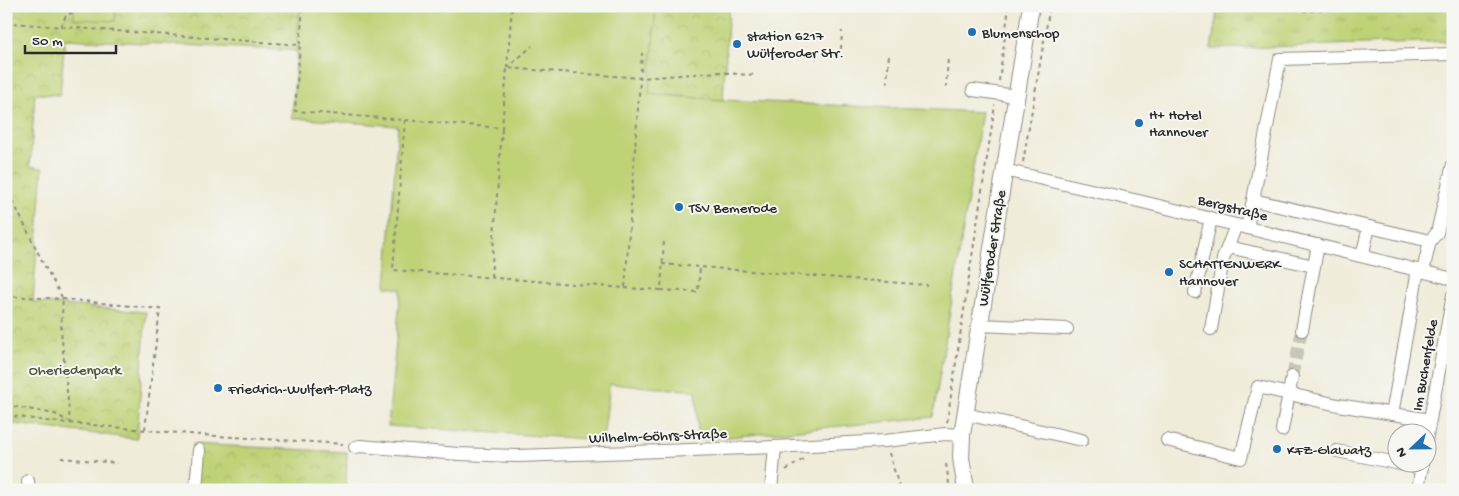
<svg xmlns="http://www.w3.org/2000/svg" width="1459" height="496" viewBox="0 0 1459 496" font-family="'Gochi Hand',sans-serif">
<defs>
<pattern id="grass-tufts" width="24" height="20" patternUnits="userSpaceOnUse" patternTransform="scale(1.25)"><rect width="24" height="20" fill="#bed276"/><path d="M3 7l-1-3M5 7V3M7 7l1-3M15 17l-1-3M17 17v-4M19 17l1-3" fill="none" stroke="#a3b466"/></pattern>
<pattern id="park-crowns" width="20" height="18" patternUnits="userSpaceOnUse" patternTransform="scale(1.25)"><rect width="20" height="18" fill="#bed276"/><path d="M2 6a3 3 0 1 1 6 0M12 15a3 3 0 1 1 6 0" fill="none" stroke="#a3b466"/></pattern>
</defs>
<rect width="100%" height="100%" fill="#f6f6f2"/>
<filter id="ink" filterUnits="userSpaceOnUse"><feTurbulence type="fractalNoise" baseFrequency=".02" numOctaves="2"/><feDisplacementMap in="SourceGraphic" scale="10" xChannelSelector="R" yChannelSelector="G"/><feConvolveMatrix kernelMatrix="1 2 1 2 8 2 1 2 1" color-interpolation-filters="sRGB"/></filter>
<filter id="wash" filterUnits="userSpaceOnUse"><feTurbulence type="fractalNoise" baseFrequency=".0096" numOctaves="4" result="noise"/><feDisplacementMap in="SourceGraphic" scale="20" xChannelSelector="R" yChannelSelector="G"/><feGaussianBlur stdDeviation="1.12" result="paint"/><feColorMatrix in="noise" values="0 0 0 0 0 0 0 0 0 0 0 0 0 0 0 0 0 1.4 0 .05"/><feComposite in="paint" operator="in"/></filter>
<g filter="url(#wash)">
<rect width="100%" height="100%" fill="#f0ecda"/>
<polygon fill="url(#grass-tufts)" stroke="#747e50" points="1218,6 1453,6 1453,41 1211,49"/>
<g fill="url(#park-crowns)" stroke="#747e50">
<polygon points="6,6 300,6 297,51 65,39 60,95 35,94 30,166 43,168 33,302 146,312 137,439 6,423"/>
<polygon points="656,6 729,6 723,100 648,94"/>
<polygon points="193,444 347,452 346,489 353,490 189,490"/>
</g>
<g fill="#bed276" stroke="#747e50">
<polygon points="74,6 116,6 115,21 74,19"/>
<polygon points="300,6 656,6 649,94 723,100 982,112 933,417 698,440 696,391 610,384 603,440 388,426 401,289 386,287 398,126 292,118"/>
</g>
</g>
<g filter="url(#ink)">
<g fill="none" stroke-linecap="round" stroke-linejoin="round">
<polyline stroke="#c9c5b7" stroke-width="12" stroke-dasharray="12 6" stroke-linecap="butt" points="1292,377 1302,330"/>
<g stroke="#8e8c82" stroke-width="14">
<g id="minor">
<polyline points="973,90 1016,96"/>
<polyline points="1004,170 1147,203 1453,279"/>
<polyline points="1253,200 1280,59 1453,54"/>
<polyline points="1247,227 1253,200 1430,241 1423,271"/>
<polyline points="1430,241 1437,233 1453,164"/>
<polyline points="1228,247 1314,266"/>
<polyline points="1362,256 1369,227"/>
<polyline points="1195,292 1211,218"/>
<polyline points="979,325 1067,329"/>
<polyline points="1211,329 1223,259 1236,225"/>
<polyline points="1302,330 1318,245"/>
<polyline points="965,414 1082,440"/>
<polyline points="1392,414 1418,270"/>
<polyline points="1282,430 1292,377"/>
<polyline points="1167,440 1241,458 1258,387 1338,405 1430,420"/>
<polyline points="1426,441 1453,295"/>
<polyline points="355,447 360,446 459,454 517,456 775,447 885,441 945,434 962,435"/>
<polyline points="1337,451 1396,463"/>
<polyline points="1400,464 1422,468"/>
<polyline points="28,481 29,490"/>
<polyline points="196,490 199,450"/>
<polyline points="771,490 775,447"/>
<polyline points="1418,490 1422,464"/>
</g>
</g>
<g stroke="#8e8c82" stroke-width="18">
<polyline id="major" points="966,490 961,458 962,435 1031,6"/>
</g>
<g stroke="#8e8c82" stroke-width="2" stroke-dasharray="4 4" stroke-linecap="butt">
<polyline points="1279,6 1306,11 1387,6"/>
<polyline points="6,25 11,23 300,45 295,111 502,128 507,68 641,78 719,72 747,75 755,74"/>
<polyline points="61,27 66,15 74,12"/>
<polyline points="300,44 303,6"/>
<polyline points="841,49 842,31"/>
<polyline points="507,68 512,6"/>
<polyline points="507,68 532,46"/>
<polyline points="999,81 1009,6"/>
<polyline points="6,84 12,6"/>
<polyline points="887,84 889,53"/>
<polyline points="946,88 948,57"/>
<polyline points="405,120 393,270 625,288 642,53"/>
<polyline points="1023,162 1050,6"/>
<polyline points="6,187 44,265 63,299 61,330 70,422"/>
<polyline points="662,264 927,285"/>
<polyline points="491,277 502,128"/>
<polyline points="625,288 661,290 664,239"/>
<polyline points="661,290 698,292 700,267"/>
<polyline points="6,296 63,299 160,309 145,429"/>
<polyline points="6,405 55,414 68,421"/>
<polyline points="6,415 47,421 201,435 343,444"/>
<polyline points="947,422 995,105"/>
<polyline points="889,453 900,490"/>
<polyline points="61,458 118,463"/>
<polyline points="946,464 950,489"/>
<polyline points="786,470 805,458"/>
</g>
<use href="#minor" stroke="#fff" stroke-width="12"/>
<use href="#major" stroke="#fff" stroke-width="16"/>
</g>
</g>
<g fill="#1f6fb2" stroke="#f6f6f2" stroke-width="2">
<circle cx="972" cy="32" r="5"/>
<circle cx="737" cy="44" r="5"/>
<circle cx="1139" cy="123" r="5"/>
<circle cx="679" cy="207" r="5"/>
<circle cx="1169" cy="272" r="5"/>
<circle cx="218" cy="388" r="5"/>
<circle cx="1277" cy="449" r="5"/>
</g>
<g text-anchor="middle" stroke-width="4" stroke-linejoin="round" paint-order="stroke">
<g font-size="15" fill="#2b2b2b" stroke="#f6f6f2" text-anchor="start">
<text x="982" y="37">Blumenschop</text>
<text x="747" y="40">station 6217<tspan x="747" dy="17">Wülferoder Str.</tspan></text>
<text x="1149" y="119">H+ Hotel<tspan x="1149" dy="17">Hannover</tspan></text>
<text x="689" y="212">TSV Bemerode</text>
<text x="1179" y="268">SCHATTENWERK<tspan x="1179" dy="17">Hannover</tspan></text>
<text x="228" y="393">Friedrich-Wulfert-Platz</text>
<text x="1287" y="454">KFZ-Glawatz</text>
</g>
<g font-size="15" fill="#2b2b2b" stroke="#f6f6f2">
<text transform="translate(1233 207) rotate(14)" y="5">Bergstraße</text>
<text transform="translate(991 248) rotate(-81)" y="5">Wülferoder Straße</text>
<text transform="translate(1424 365) rotate(-80)" y="5">Im Buchenfelde</text>
<text transform="translate(658 435) rotate(-2)" y="5">Wilhelm-Göhrs-Straße</text>
</g>
<g font-size="15" fill="#50553e" stroke="#f6f6f2">
<text x="75" y="374">Oheriedenpark</text>
</g>
</g>
<rect width="1459" height="496" fill="none" stroke="#f6f6f2" stroke-width="25"/>
<g transform="translate(1412 448) rotate(248)"><circle r="24" fill="#f6f6f2" stroke="#a5a5a2"/>
<path d="M0-4L9 19L0 12L-9 19Z" fill="#1f6fb2"/>
<text y="-8" font-size="14" font-weight="bold" text-anchor="middle" fill="#2b2b2b">N</text>
</g>
<path d="M25 45v8h91v-8" fill="none" stroke="#2b2b2b" stroke-width="2.5"/>
<text x="32" y="45" font-size="15" fill="#2b2b2b" stroke="#f6f6f2" stroke-width="4" paint-order="stroke">50 m</text>
</svg>
